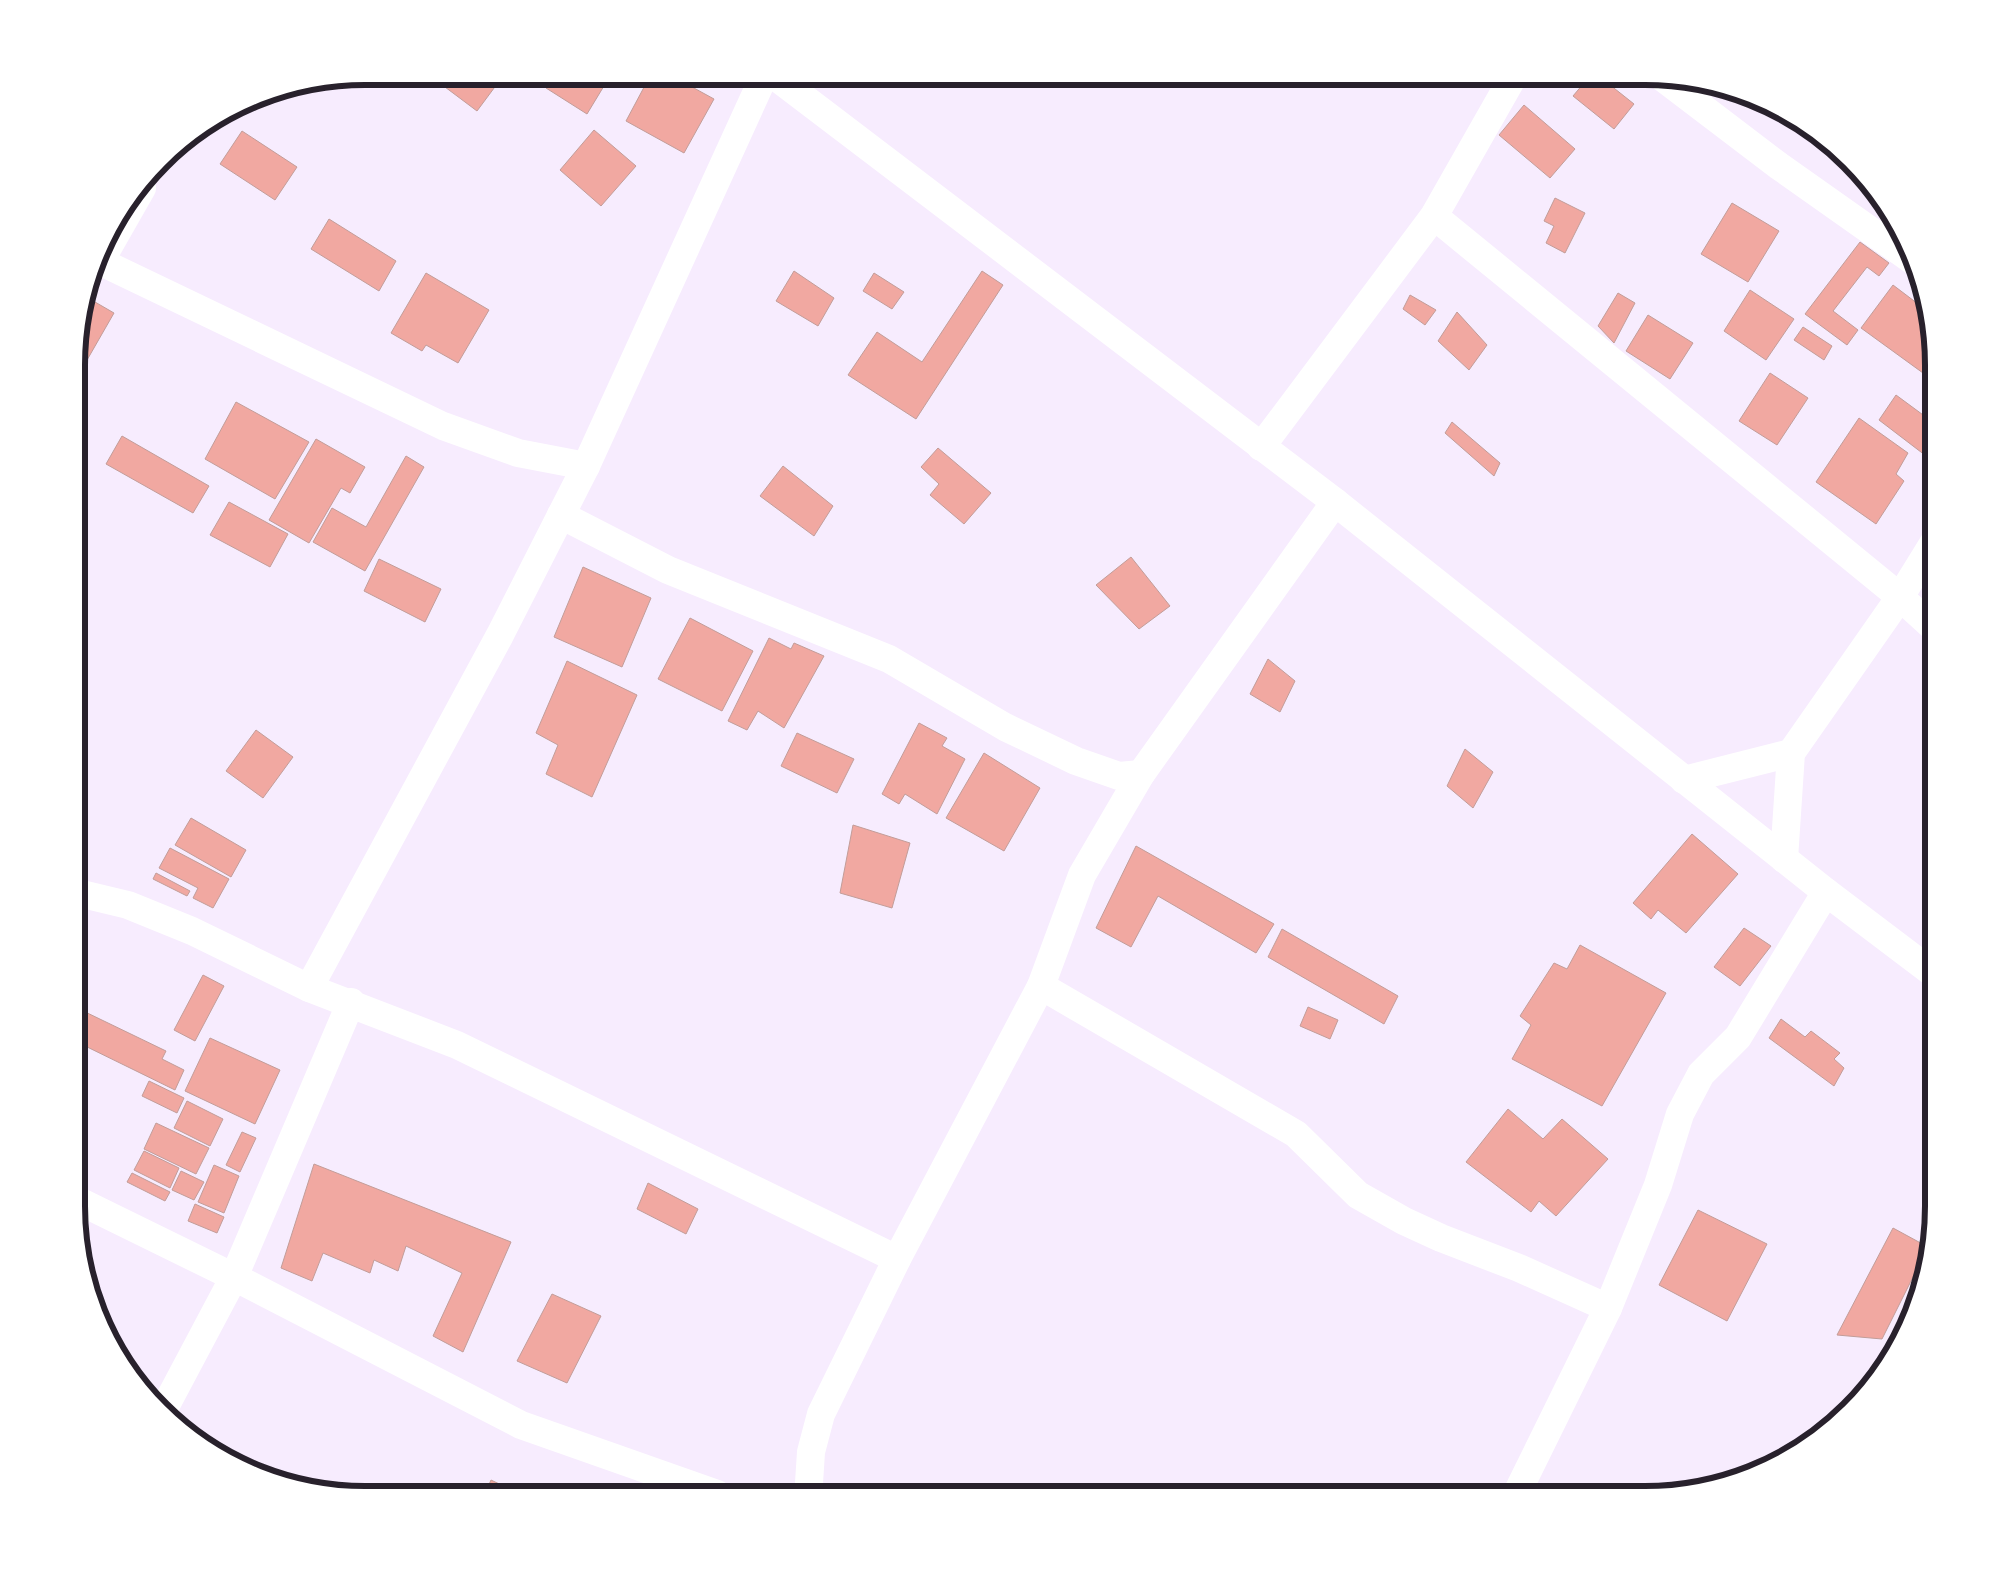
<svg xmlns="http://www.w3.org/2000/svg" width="2010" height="1571" viewBox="0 0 2010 1571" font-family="Merriweather,serif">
<rect width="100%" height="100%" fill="#f7ecfe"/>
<g fill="#f1a8a1" stroke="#c29d99">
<polygon points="434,76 503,76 477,111 433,78"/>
<polygon points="554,76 610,76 587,114 546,88"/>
<polygon points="650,76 672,76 714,99 684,153 626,121"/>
<polygon points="1589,77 1600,77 1634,104 1614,129 1573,96"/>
<polygon points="1524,105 1575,149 1550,178 1499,135"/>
<polygon points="594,130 636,166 601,206 560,170"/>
<polygon points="242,131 297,167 275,200 220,164"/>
<polygon points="1555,198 1585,213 1565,253 1546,243 1554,226 1544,221"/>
<polygon points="1732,203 1779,231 1748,282 1701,254"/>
<polygon points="329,219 396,261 379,291 311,249"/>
<polygon points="1860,242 1889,263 1879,276 1867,267 1833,311 1858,330 1847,345 1805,314"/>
<polygon points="794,271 834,298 818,326 776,301"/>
<polygon points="982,271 1003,285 916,419 848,375 877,332 922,362"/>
<polygon points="426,273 489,310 458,363 426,345 422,351 391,333"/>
<polygon points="874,273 904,292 892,309 863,291"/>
<polygon points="1893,285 1926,310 1933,363 1931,361 1923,373 1861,328"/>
<polygon points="1750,290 1794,319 1766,360 1724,331"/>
<polygon points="1618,293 1635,303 1614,343 1598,326"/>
<polygon points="1410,295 1436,310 1425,325 1403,309"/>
<polygon points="95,302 114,313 79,374 79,331"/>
<polygon points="1457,312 1487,345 1469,370 1438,341"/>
<polygon points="1648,315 1693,343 1670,379 1626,351"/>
<polygon points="1803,327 1832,346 1824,360 1794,340"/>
<polygon points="1770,373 1808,398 1777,445 1739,421"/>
<polygon points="1896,395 1934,423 1934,462 1879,420"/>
<polygon points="236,402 309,442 275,499 205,459"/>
<polygon points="1859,418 1908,453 1896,474 1904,481 1876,524 1816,482"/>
<polygon points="1452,422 1500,463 1494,476 1445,433"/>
<polygon points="122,436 209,486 193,513 106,464"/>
<polygon points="316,439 365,467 350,493 341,488 309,543 269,520"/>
<polygon points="938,448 991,493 964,524 930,495 939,484 921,467"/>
<polygon points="406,456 424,467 365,571 313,542 332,508 366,527"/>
<polygon points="783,466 833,506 814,536 760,496"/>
<polygon points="229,502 288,534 270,567 210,535"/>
<polygon points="1131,557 1170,606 1139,629 1096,585"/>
<polygon points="379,559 441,589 425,622 364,591"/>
<polygon points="583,567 651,598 622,667 554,637"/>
<polygon points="690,618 753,651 722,711 658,679"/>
<polygon points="769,638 791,649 794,643 824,656 784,728 758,711 747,730 728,721"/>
<polygon points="1268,659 1295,681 1280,712 1250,694"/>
<polygon points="567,661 637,695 592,797 546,774 558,745 536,733"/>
<polygon points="919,723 947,738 942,746 965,759 937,814 905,794 899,804 882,794"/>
<polygon points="256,730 293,757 263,798 226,771"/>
<polygon points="797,733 854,759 837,793 781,766"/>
<polygon points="1465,749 1493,772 1473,808 1447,786"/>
<polygon points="984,753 1040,788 1004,851 946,818"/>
<polygon points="191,818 246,850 231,877 175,845"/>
<polygon points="853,825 910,843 892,908 840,893"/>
<polygon points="1692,834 1738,874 1686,933 1658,910 1651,919 1633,903"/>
<polygon points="1136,846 1274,924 1256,953 1158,896 1131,947 1096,928"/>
<polygon points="170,848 229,879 213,908 193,898 198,888 159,868"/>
<polygon points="156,873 190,891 187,896 153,879"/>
<polygon points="1744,928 1771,946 1740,986 1714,967"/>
<polygon points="1282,929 1398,996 1384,1024 1268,957"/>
<polygon points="1580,945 1666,993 1602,1106 1512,1059 1531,1025 1520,1016 1554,963 1567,969"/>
<polygon points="203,975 224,986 195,1041 174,1030"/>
<polygon points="1308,1007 1338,1020 1330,1039 1300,1026"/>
<polygon points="77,1008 166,1051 162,1059 184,1070 175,1090 77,1042"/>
<polygon points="1781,1019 1805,1037 1811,1031 1840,1053 1834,1059 1844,1068 1834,1086 1769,1038"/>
<polygon points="210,1038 280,1070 255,1124 185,1091"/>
<polygon points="149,1081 184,1098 177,1113 142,1096"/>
<polygon points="187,1101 223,1119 210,1146 174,1128"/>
<polygon points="1508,1109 1543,1139 1562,1119 1608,1159 1556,1216 1539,1201 1531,1212 1466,1162"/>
<polygon points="156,1123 209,1148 196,1174 144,1149"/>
<polygon points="242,1132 256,1138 240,1172 226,1165"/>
<polygon points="144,1151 179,1168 170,1188 134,1170"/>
<polygon points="314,1164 511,1242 463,1352 433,1336 462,1273 406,1246 398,1271 374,1260 370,1273 323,1253 312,1281 281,1268"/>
<polygon points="214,1165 239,1176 224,1213 198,1202"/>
<polygon points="181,1171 204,1182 194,1200 172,1190"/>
<polygon points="132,1173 170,1192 165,1201 127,1182"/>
<polygon points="648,1183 698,1209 686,1234 637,1209"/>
<polygon points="195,1204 224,1217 217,1233 188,1221"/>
<polygon points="1698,1210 1767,1244 1727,1321 1659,1285"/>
<polygon points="1893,1228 1928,1247 1882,1339 1837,1335"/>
<polygon points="1925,1257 1917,1292 1913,1291"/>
<polygon points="552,1294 601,1316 567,1383 517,1361"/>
<polygon points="491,1480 520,1494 485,1494"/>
</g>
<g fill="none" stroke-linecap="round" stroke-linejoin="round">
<g stroke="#fff" stroke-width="28">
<polyline points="775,76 1335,502 1826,892 1933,973"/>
<polyline points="1662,77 1779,166 1912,260"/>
<polyline points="1434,216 1900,597 1934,628"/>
<polyline points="101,260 142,188"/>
<polyline points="101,262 443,426 518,453 586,466"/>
<polyline points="1261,447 1434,216 1513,77"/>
<polyline points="561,515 668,570 889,659 1005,727 1076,761 1119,776 1141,774"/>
<polyline points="1684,780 1791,753"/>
<polyline points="1784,859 1791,753 1900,597 1934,542"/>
<polyline points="78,893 128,905 192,931 309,988 457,1045 897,1259"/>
<polyline points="1041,986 1296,1134 1358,1195 1404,1221 1441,1238 1519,1268 1608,1308"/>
<polyline points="309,988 500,635 586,466 764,76"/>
<polyline points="77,1200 234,1277 521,1425 717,1494"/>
<polyline points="164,1409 234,1277 351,1002"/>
<polyline points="811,1494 809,1483 811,1452 821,1414 897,1259 1041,986 1082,875 1141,774 1335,502"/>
<polyline points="1516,1495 1608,1308 1658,1185 1680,1114 1701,1074 1738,1037 1826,892"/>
</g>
</g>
<path d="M0 0H2010V1571H0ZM365 85H1645A280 280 0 0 1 1925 365V1206A280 280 0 0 1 1645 1486H365A280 280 0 0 1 85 1206V365A280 280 0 0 1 365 85Z" fill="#fff" fill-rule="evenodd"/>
<path fill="none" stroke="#28212c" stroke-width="6" d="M365 85H1645A280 280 0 0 1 1925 365V1206A280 280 0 0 1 1645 1486H365A280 280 0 0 1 85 1206V365A280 280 0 0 1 365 85Z"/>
</svg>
